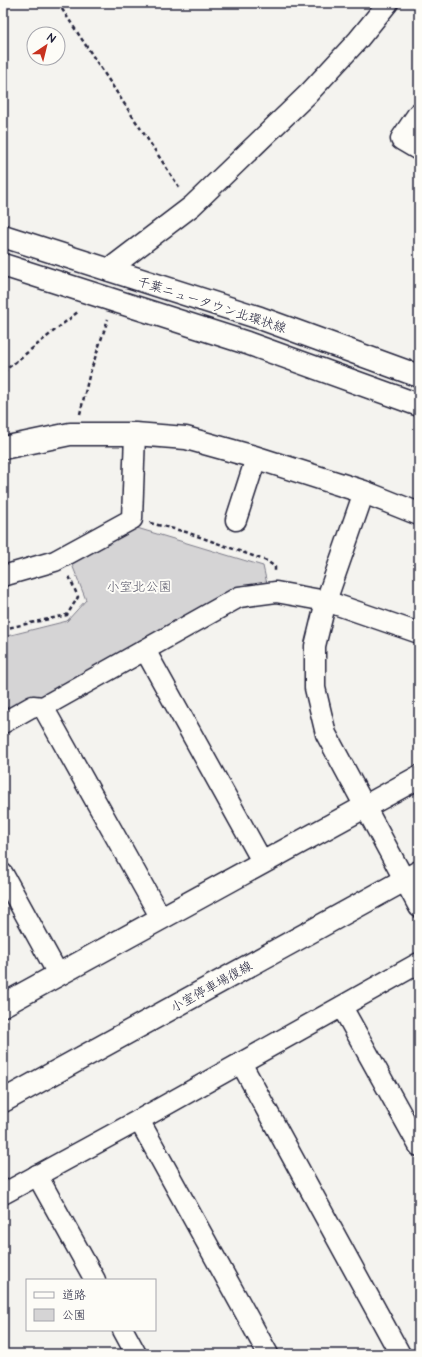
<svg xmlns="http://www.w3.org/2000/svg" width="422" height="1357" viewBox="0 0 422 1357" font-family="'Architects Daughter','Klee One',sans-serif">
<rect width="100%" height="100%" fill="#f4f3ef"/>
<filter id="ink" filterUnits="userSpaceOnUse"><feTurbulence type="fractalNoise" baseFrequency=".025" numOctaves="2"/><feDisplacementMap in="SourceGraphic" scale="8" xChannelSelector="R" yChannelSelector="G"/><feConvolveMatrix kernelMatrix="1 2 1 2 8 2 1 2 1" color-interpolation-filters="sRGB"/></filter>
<g filter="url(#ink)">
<polygon fill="#d5d4d5" stroke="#7c7b88" points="137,528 263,566 267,584 3,718 3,637 67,621 86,600 71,562"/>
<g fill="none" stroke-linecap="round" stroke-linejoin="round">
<g stroke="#22223b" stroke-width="23">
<g id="street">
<polyline points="108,270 192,206 308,94 358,40 388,3"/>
<polyline points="364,492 326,601 315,646 315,688 326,734 419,907"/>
<polyline points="236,520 256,458"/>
<polyline points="3,576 55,561 132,519 135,434"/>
<polyline points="145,650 263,863"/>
<polyline points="43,707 161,918"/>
<polyline points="3,723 33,706 43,707 239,597 276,592 326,601 419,633"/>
<polyline points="3,874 58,974"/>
<polyline points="342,1007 419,1146"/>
<polyline points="241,1063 400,1354"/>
<polyline points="139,1120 268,1354"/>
<polyline points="37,1175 95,1280"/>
<polyline points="3,1194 139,1120 419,963"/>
<polyline points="123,1330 136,1354"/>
</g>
</g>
<g stroke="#22223b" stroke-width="25">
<g id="secondary">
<polyline points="419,114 402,139 419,149"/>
<polyline points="3,236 260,318 419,376"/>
<polyline points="3,265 247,343 419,405"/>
<polyline points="3,448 70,434 135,434 186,438 251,456 364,492 419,514"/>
<polyline points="3,1005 419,777"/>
<polyline points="3,1101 419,872"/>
</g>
</g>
<g stroke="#22223b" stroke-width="2.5" stroke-dasharray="4 3" stroke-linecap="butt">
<polyline points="58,3 181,190"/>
<polyline points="3,372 79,311"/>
<polyline points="80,414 89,376 108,319"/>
<polyline points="150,523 186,532 267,561 275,567 275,573"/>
<polyline points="3,629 67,615 78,597 69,576"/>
</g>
<use href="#street" stroke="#fdfcf7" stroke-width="20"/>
<use href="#secondary" stroke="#fdfcf7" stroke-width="22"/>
</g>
</g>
<g text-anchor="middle" stroke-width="4" stroke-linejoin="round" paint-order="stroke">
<g font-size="13" fill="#22223b" stroke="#fdfcf7">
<text transform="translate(212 304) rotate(18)" y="5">千葉ニュータウン北環状線</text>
<text transform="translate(211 986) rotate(-29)" y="5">小室停車場復線</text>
</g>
<g font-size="13" fill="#585769" stroke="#fdfcf7">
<text x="139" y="591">小室北公園</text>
</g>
</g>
<rect width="422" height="1357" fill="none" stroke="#fdfcf7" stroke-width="16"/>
<rect x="8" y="8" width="406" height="1341" fill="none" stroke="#22223b" stroke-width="1.5" filter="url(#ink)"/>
<rect x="26" y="1279" width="130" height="52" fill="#fdfcf7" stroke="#a5a5ac"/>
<rect x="34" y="1292" width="20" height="6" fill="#fdfcf7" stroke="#a5a5ac"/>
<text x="62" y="1299" font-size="12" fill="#22223b">道路</text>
<rect x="34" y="1309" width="20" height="12" fill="#d5d4d5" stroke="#a5a5ac"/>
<text x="62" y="1319" font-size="12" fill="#22223b">公園</text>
<g transform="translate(46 46) rotate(35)"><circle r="19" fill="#fdfcf7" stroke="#a5a5ac"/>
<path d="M0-3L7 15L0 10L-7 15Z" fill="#c8321e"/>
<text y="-6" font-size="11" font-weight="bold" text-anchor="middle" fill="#22223b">N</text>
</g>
</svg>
